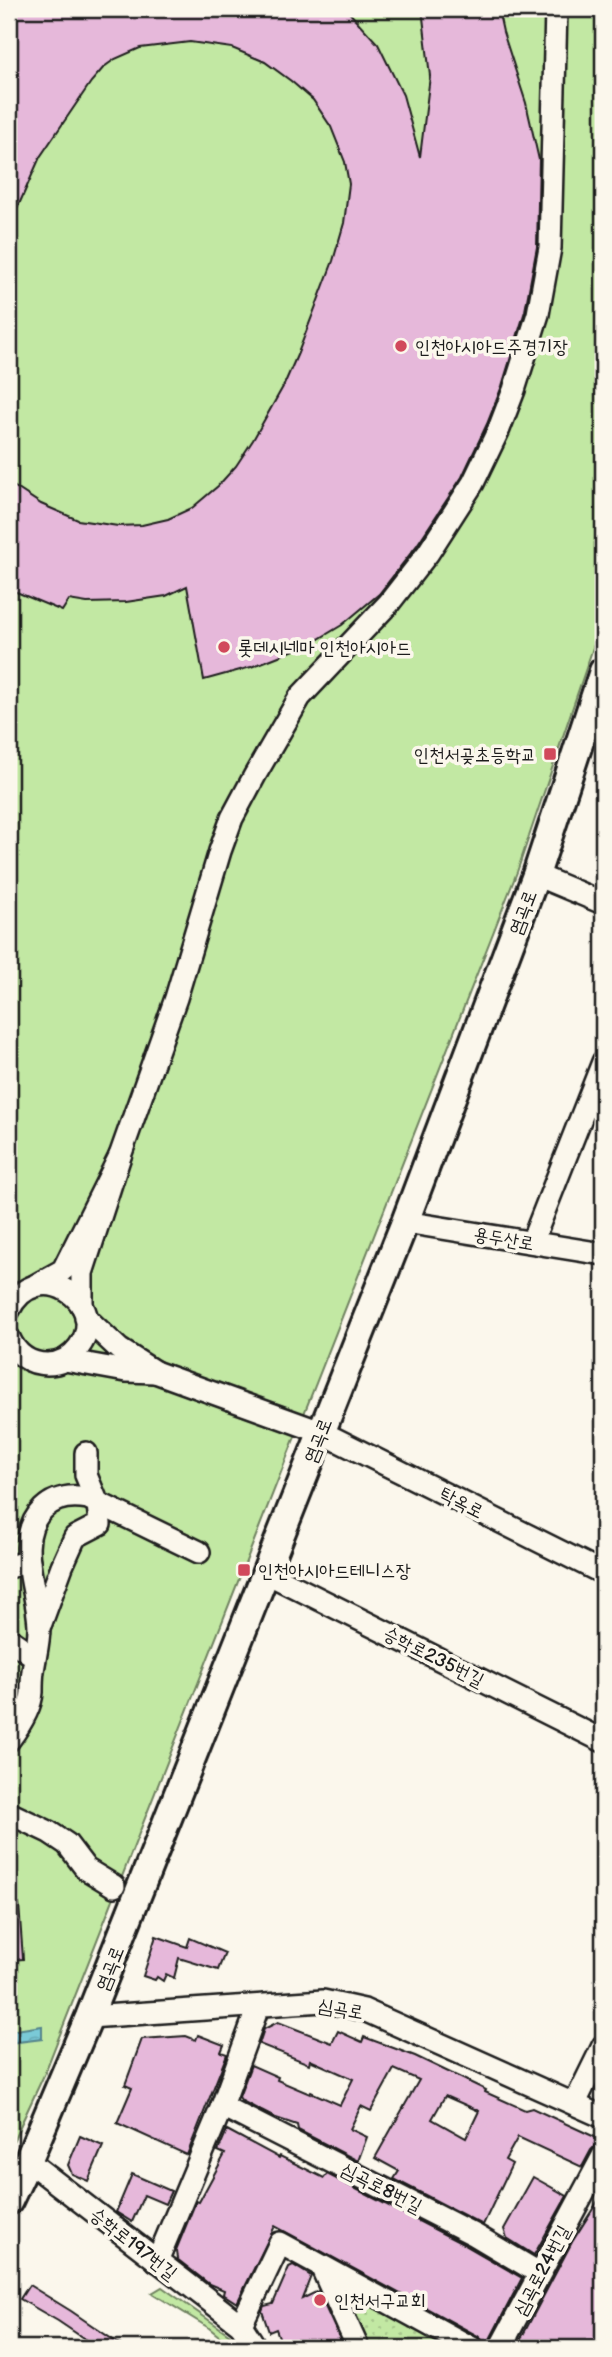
<svg xmlns="http://www.w3.org/2000/svg" width="612" height="2357" viewBox="0 0 612 2357" font-family="'Balsamiq Sans','Poor Story',sans-serif">
<defs>
<pattern id="park-dots" width="8" height="8" patternUnits="userSpaceOnUse" patternTransform="scale(1.75)"><rect width="8" height="8" fill="#c2e8a3"/><path d="M2 2h.1M6 6h.1" fill="none" stroke="#a6c68c" stroke-width="1.8" stroke-linecap="round"/></pattern>
<pattern id="water-waves" width="16" height="10" patternUnits="userSpaceOnUse" patternTransform="scale(1.75)"><rect width="16" height="10" fill="#7acad7"/><path d="M0 5q4-4 8 0t8 0" fill="none" stroke="#69adb8"/></pattern>
</defs>
<rect width="100%" height="100%" fill="#fbf7ec"/>
<filter id="ink" filterUnits="userSpaceOnUse"><feTurbulence type="fractalNoise" baseFrequency=".0143" numOctaves="2"/><feDisplacementMap in="SourceGraphic" scale="14" xChannelSelector="R" yChannelSelector="G"/><feConvolveMatrix kernelMatrix="1 2 1 2 8 2 1 2 1" color-interpolation-filters="sRGB"/></filter>
<g filter="url(#ink)">
<g fill="#c2e8a3" stroke="#6f8260" stroke-width="2">
<polygon points="9,9 603,9 603,618 517,872 44,2075 9,2150"/>
<polygon points="162,2287 230,2335 243,2348 234,2348 209,2328 152,2293"/>
</g>
<polygon fill="url(#park-dots)" stroke="#6f8260" stroke-width="2" points="352,2294 458,2348 370,2348 350,2305 349,2298"/>
<polygon fill="url(#water-waves)" stroke="#54848c" stroke-width="2" points="42,2026 42,2039 9,2043 9,2031"/>
<g fill="#e6b8da" stroke="#1c1c1c" stroke-width="2" fill-rule="evenodd">
<polygon points="9,9 346,9 378,44 403,95 420,157 430,76 422,9 498,9 503,32 526,103 539,160 537,247 525,311 502,386 487,424 462,477 417,545 379,594 342,625 312,643 251,667 204,680 187,586 166,596 126,602 87,603 69,600 62,611 9,589 9,483 41,504 78,520 118,526 142,525 168,519 192,508 218,486 236,466 253,440 284,385 298,353 333,261 344,223 349,184 345,162 331,127 313,100 291,81 265,62 232,48 190,42 140,48 115,59 104,67 91,82 40,157 9,227"/>
<polygon points="9,1904 19,1904 23,1959 9,1960"/>
<polygon points="156,1936 187,1947 190,1938 225,1953 218,1970 179,1958 174,1978 166,1974 163,1981 157,1977 155,1980 143,1976"/>
<path d="M278,2022l54,21 6,-12 24,11 2,-5 51,19 71,34 -1,2 40,18 7,-2 65,30v1l3,2 -9,9 -9,17 -64,-30 -13,23 7,4 -29,61 -89,-46 5,-8 -24,-13 44,-78 -25,-11 -23,42 -10,-5 -11,23 17,8 -9,24 -60,-31 -1,-5 -24,-8 -31,-16 -3,-4 12,-32 27,12 -1,3 33,14 1,-2 29,13 13,-26 -43,-19 -1,4 -50,-20 5,-15zM445,2096l34,15 -13,27 -34,-19z"/>
<polygon points="198,2035 224,2045 221,2052 227,2054 187,2155 117,2123 132,2088 125,2085 142,2039 186,2036 196,2040"/>
<polygon points="227,2130 279,2158 280,2156 324,2178 327,2174 463,2244 522,2278 489,2341 484,2342 478,2336 275,2226 237,2303 223,2294 224,2290 209,2284 177,2259 176,2250 196,2201 199,2202 225,2154 218,2151"/>
<polygon points="80,2136 103,2146 88,2181 72,2174 68,2165"/>
<polygon points="132,2174 171,2191 165,2204 144,2195 132,2222 116,2212"/>
<polygon points="533,2177 567,2196 534,2255 507,2238 504,2229"/>
<polygon points="603,2193 603,2328 592,2348 516,2348 572,2242"/>
<polygon points="293,2265 311,2276 302,2299 318,2291 344,2348 321,2348 319,2343 306,2348 283,2348 276,2329 269,2332 262,2311 264,2306 273,2304 289,2267"/>
<polygon points="29,2285 71,2311 125,2348 98,2348 58,2321 20,2299"/>
</g>
<g fill="none" stroke-linecap="round" stroke-linejoin="round">
<g stroke="#1c1c1c" stroke-width="26">
<g id="minor">
<polyline points="536,875 603,903"/>
<polyline points="120,1156 176,998 220,851 232,818 255,775 300,697 389,603 428,553 473,483 499,429 514,390 538,314 550,248 556,9"/>
<polyline points="405,1222 603,1254"/>
<polyline points="532,1242 603,1062"/>
<polyline points="36,1285 63,1270 120,1156 82,1273 82,1306"/>
<path d="M9,1310c27,-56 103,-8 70,37 -8,11 -19,17 -32,17 -18,0 -31,-10 -38,-26"/>
<polyline points="65,1360 126,1371 155,1372 119,1349 86,1318"/>
<polyline points="155,1372 321,1432 603,1573"/>
<polyline points="9,1567 29,1561"/>
<polyline points="265,1572 603,1741"/>
<polyline points="41,1623 62,1566 75,1537 100,1524 98,1504 86,1475 86,1453"/>
<polyline points="9,1642 12,1641 35,1657"/>
<path d="M9,1740c9,-12 22,-32 23,-48 0,-7 0,-14 1,-21 2,-14 6,-29 6,-43 0,-37 -27,-88 4,-119 12,-12 29,-14 45,-11l111,54"/>
<polyline points="9,1813 49,1832 67,1844 86,1869 114,1886"/>
<polyline points="89,2017 323,2001 364,2010 603,2117"/>
<polyline points="575,2103 603,2046"/>
<polyline points="222,2106 475,2235 539,2273"/>
<polyline points="28,2161 241,2325 256,2348"/>
<polyline points="157,2261 222,2106 258,2007"/>
<polyline points="321,2266 358,2348"/>
<polyline points="241,2325 280,2243 472,2348"/>
<polyline points="500,2348 603,2156"/>
</g>
</g>
<g stroke="#1c1c1c" stroke-width="32">
<polyline id="major" points="9,2201 28,2161 89,2017 405,1222 536,875 603,671"/>
</g>
<use href="#minor" stroke="#fbf7ec" stroke-width="21"/>
<use href="#major" stroke="#fbf7ec" stroke-width="26"/>
</g>
</g>
<g fill="#d1495b" stroke="#fbf7ec" stroke-width="2.5">
<circle cx="401" cy="346" r="7"/>
<circle cx="224" cy="647" r="7"/>
<rect x="543" y="747" width="14" height="14" rx="3.5"/>
<rect x="237" y="1563" width="14" height="14" rx="3.5"/>
<circle cx="320" cy="2300" r="7"/>
</g>
<g text-anchor="middle" stroke-width="7" stroke-linejoin="round" paint-order="stroke">
<g font-size="19" fill="#1c1c1c" stroke="#fbf7ec" text-anchor="start">
<text x="415" y="353">인천아시아드주경기장</text>
<text x="238" y="654">롯데시네마 인천아시아드</text>
<text x="536" y="761" text-anchor="end">인천서곶초등학교</text>
<text x="258" y="1577">인천아시아드테니스장</text>
<text x="334" y="2307">인천서구교회</text>
</g>
<g font-size="19" fill="#1c1c1c" stroke="#fbf7ec">
<text transform="translate(522 912) rotate(-69)" y="7">염곡로</text>
<text transform="translate(504 1238) rotate(10)" y="7">용두산로</text>
<text transform="translate(317 1440) rotate(-68)" y="7">염곡로</text>
<text transform="translate(462 1502) rotate(27)" y="7">탁옥로</text>
<text transform="translate(434 1656) rotate(27)" y="7">승학로235번길</text>
<text transform="translate(109 1968) rotate(-68)" y="7">염곡로</text>
<text transform="translate(341 2008) rotate(10)" y="7">심곡로</text>
<text transform="translate(382 2187) rotate(27)" y="7">심곡로8번길</text>
<text transform="translate(134 2243) rotate(38)" y="7">승학로197번길</text>
<text transform="translate(541 2270) rotate(-62)" y="7">심곡로24번길</text>
</g>
</g>
<rect width="612" height="2357" fill="none" stroke="#fbf7ec" stroke-width="35"/>
<rect x="18" y="18" width="577" height="2322" fill="none" stroke="#1c1c1c" stroke-width="2.5" filter="url(#ink)"/>
</svg>
